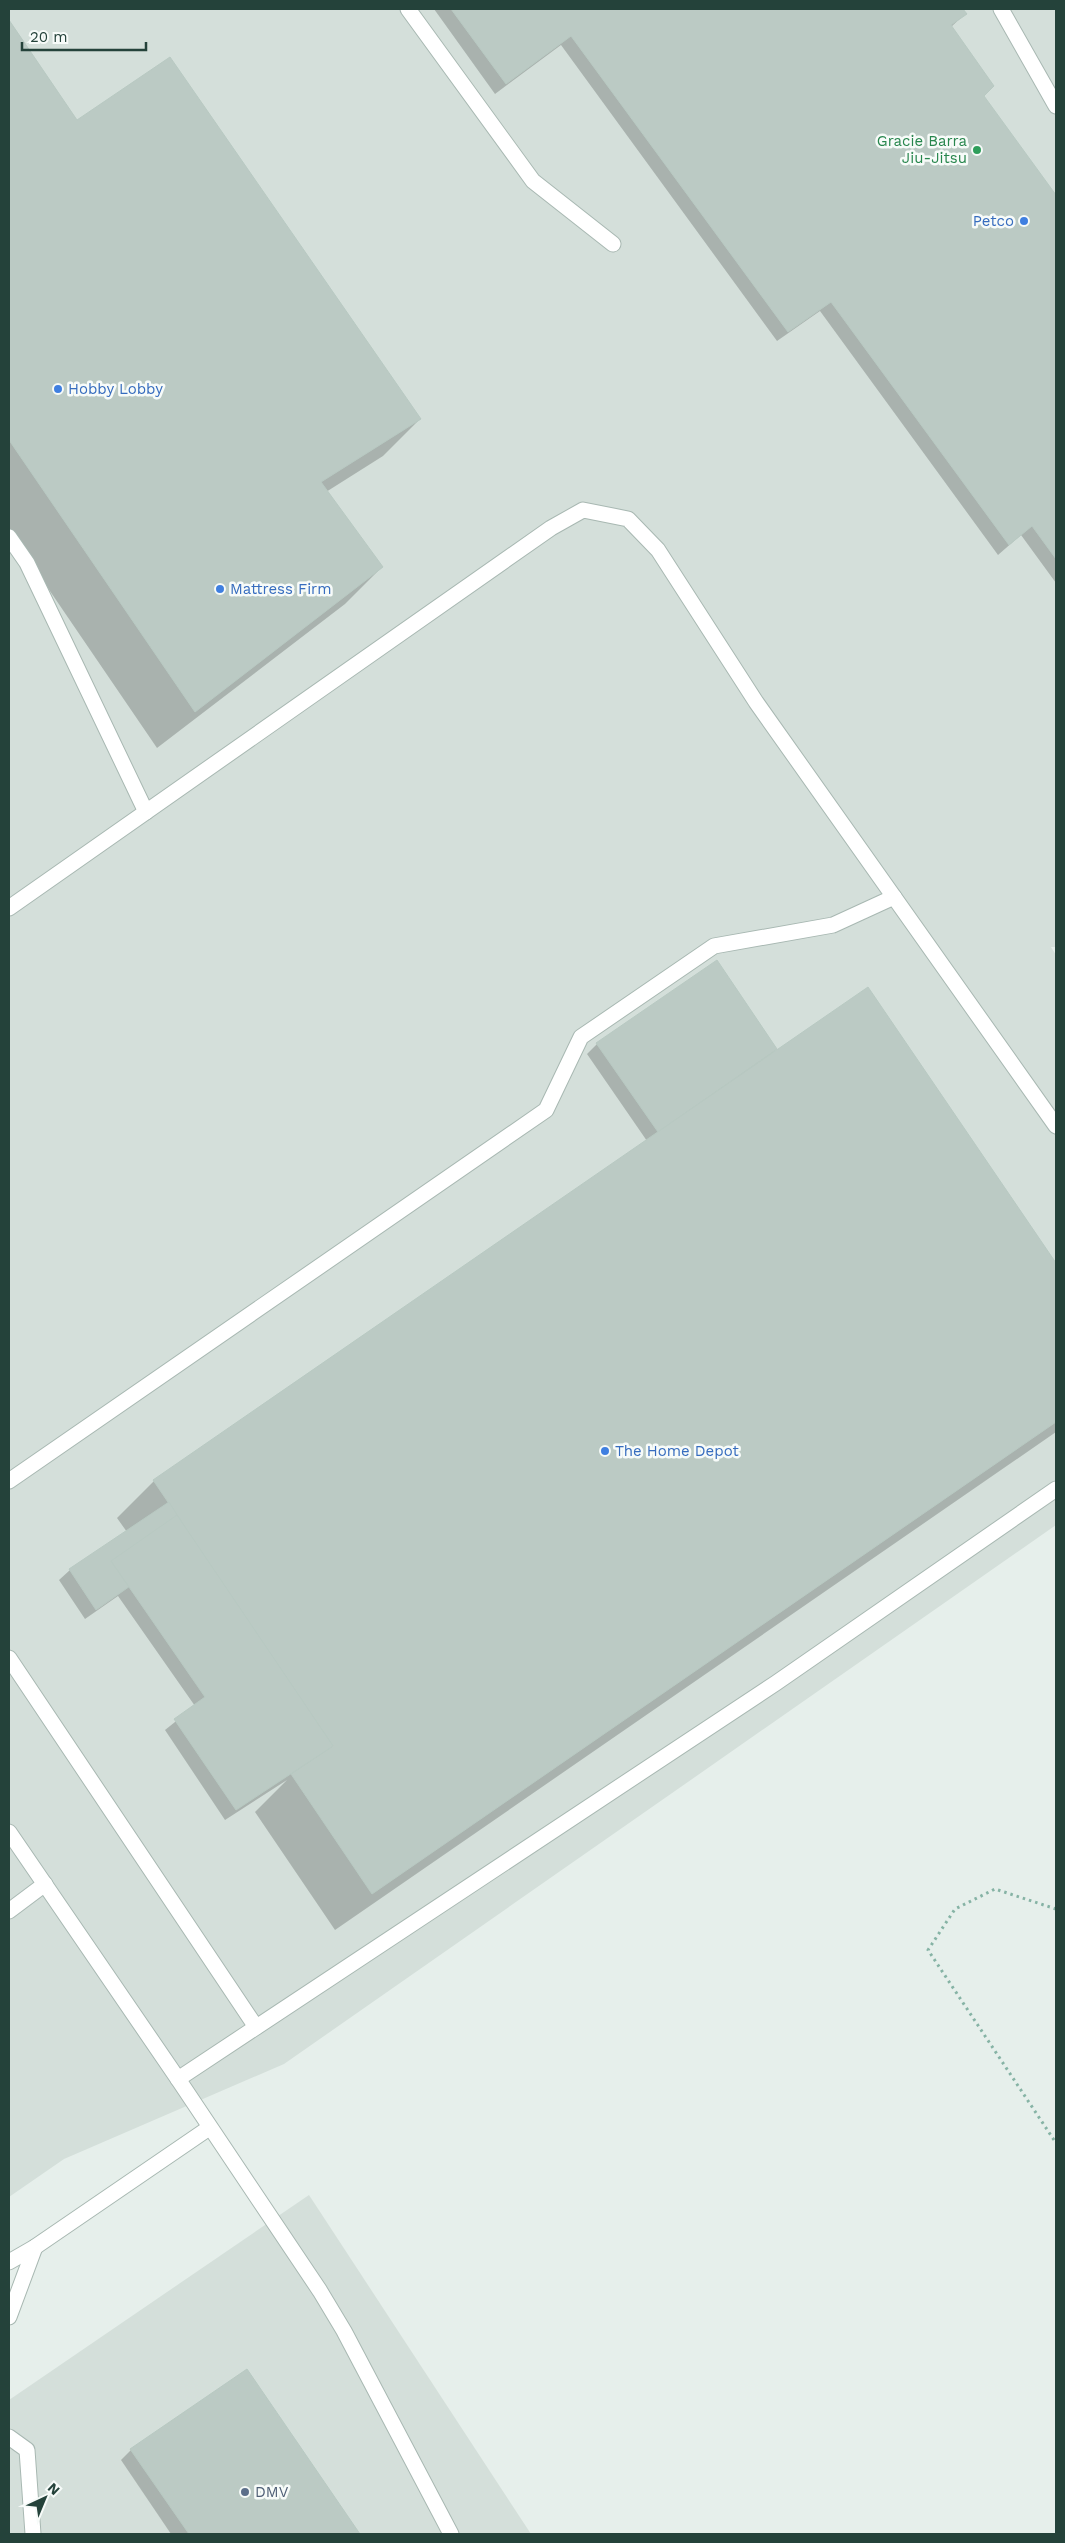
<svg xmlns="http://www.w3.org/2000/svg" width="1065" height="2543" viewBox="0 0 1065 2543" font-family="'Work Sans',sans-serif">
<rect width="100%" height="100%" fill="#e6efeb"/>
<g fill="#d4dfda">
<polygon points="9,9 1056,9 1056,947 1051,947 1056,955 1056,1525 284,2064 64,2159 9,2197"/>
<polygon points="309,2195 531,2534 9,2534 9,2400"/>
</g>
<g fill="#0003">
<polygon points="434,9 962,9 965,14 951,27 983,96 1056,197 1056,583 1021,535 998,555 820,311 777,341 561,45 495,94"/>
<polygon points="9,22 77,122 420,419 383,456 326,492 382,567 345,604 157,748 9,531"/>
<polygon points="868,989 1056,1265 1056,1432 335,1930 255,1812 287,1780 225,1820 165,1730 195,1706 118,1596 85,1619 59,1580 70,1570 127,1532 117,1518 154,1481 647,1141 587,1054 597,1044 776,1049 772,1055"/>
<polygon points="247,2371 358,2534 171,2534 121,2460 131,2450"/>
</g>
<g fill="#bbcac4" stroke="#b8c9c2">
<polygon points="451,9 963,9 967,14 951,25 994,86 984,96 1056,195 1056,559 1032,526 1009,545 831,302 788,332 571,36 506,84"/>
<polygon points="9,20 77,120 170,57 421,419 321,482 383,567 195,712 9,440"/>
<polygon points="717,960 777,1049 658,1132 596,1043"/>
<polygon points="868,987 1056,1263 1056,1422 372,1894 291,1774 333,1746 153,1480"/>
<polygon points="169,1502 194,1541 96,1610 69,1569"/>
<polygon points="177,1515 333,1746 236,1810 174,1719 205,1697 111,1561"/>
<polygon points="247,2369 360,2534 189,2534 130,2449"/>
</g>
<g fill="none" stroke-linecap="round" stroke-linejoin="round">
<g stroke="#a8b8b2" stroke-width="17">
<g id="service">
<polyline points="408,9 533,181 613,244"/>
<polyline points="1001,9 1056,106"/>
<polyline points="9,537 27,563 146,812"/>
<polyline points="9,908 551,528 583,510 628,519 658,550 756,702 1056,1126"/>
<polyline points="9,1481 546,1110 581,1037 714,946 833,925 894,897"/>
<polyline points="9,1658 256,2027"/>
<polyline points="9,1832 178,2079 320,2291 344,2331 451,2534"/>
<polyline points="9,1911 45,1884"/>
<polyline points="178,2079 776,1683 1056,1489"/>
<polyline points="9,2262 35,2247 209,2128"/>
<polyline points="9,2317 35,2247"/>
<polyline points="9,2437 27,2450 33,2534"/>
</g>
</g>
<polyline stroke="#86b3a5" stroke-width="3" stroke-dasharray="2.5 4" stroke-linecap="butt" points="1056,1909 995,1889 955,1909 928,1950 1056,2143"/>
<use href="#service" stroke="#fff" stroke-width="15"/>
</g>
<circle fill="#2e9e5b" stroke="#f7fbf9" stroke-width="2" cx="977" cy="150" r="5"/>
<g fill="#3f7fe0" stroke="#f7fbf9" stroke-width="2">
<circle cx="1024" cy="221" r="5"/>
<circle cx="58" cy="389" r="5"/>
<circle cx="220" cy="589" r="5"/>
<circle cx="605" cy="1451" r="5"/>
</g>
<circle fill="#5c6f8a" stroke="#f7fbf9" stroke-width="2" cx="245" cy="2492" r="5"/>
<g text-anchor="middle" stroke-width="5" stroke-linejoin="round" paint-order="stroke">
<g font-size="15" fill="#27864d" stroke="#f7fbf9" text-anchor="end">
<text x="967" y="146">Gracie Barra<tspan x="967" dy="17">Jiu-Jitsu</tspan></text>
</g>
<g font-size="15" fill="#366cbe" stroke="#f7fbf9" text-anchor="start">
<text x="1014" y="226" text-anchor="end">Petco</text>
<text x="68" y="394">Hobby Lobby</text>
<text x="230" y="594">Mattress Firm</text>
<text x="615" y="1456">The Home Depot</text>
</g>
<g font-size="15" fill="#4e5e75" stroke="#f7fbf9" text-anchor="start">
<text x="255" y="2497">DMV</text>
</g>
</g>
<rect width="1065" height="2543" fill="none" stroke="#24423a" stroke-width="20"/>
<g transform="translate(45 2498) rotate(44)" stroke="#f7fbf9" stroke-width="4" paint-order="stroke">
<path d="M0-4L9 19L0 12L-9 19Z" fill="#24423a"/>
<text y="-8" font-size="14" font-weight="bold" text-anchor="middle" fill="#24423a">N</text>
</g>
<path d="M22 42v8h124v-8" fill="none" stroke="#24423a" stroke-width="2.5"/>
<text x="30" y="42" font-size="15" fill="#24423a" stroke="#f7fbf9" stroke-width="4" paint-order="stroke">20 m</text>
</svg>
